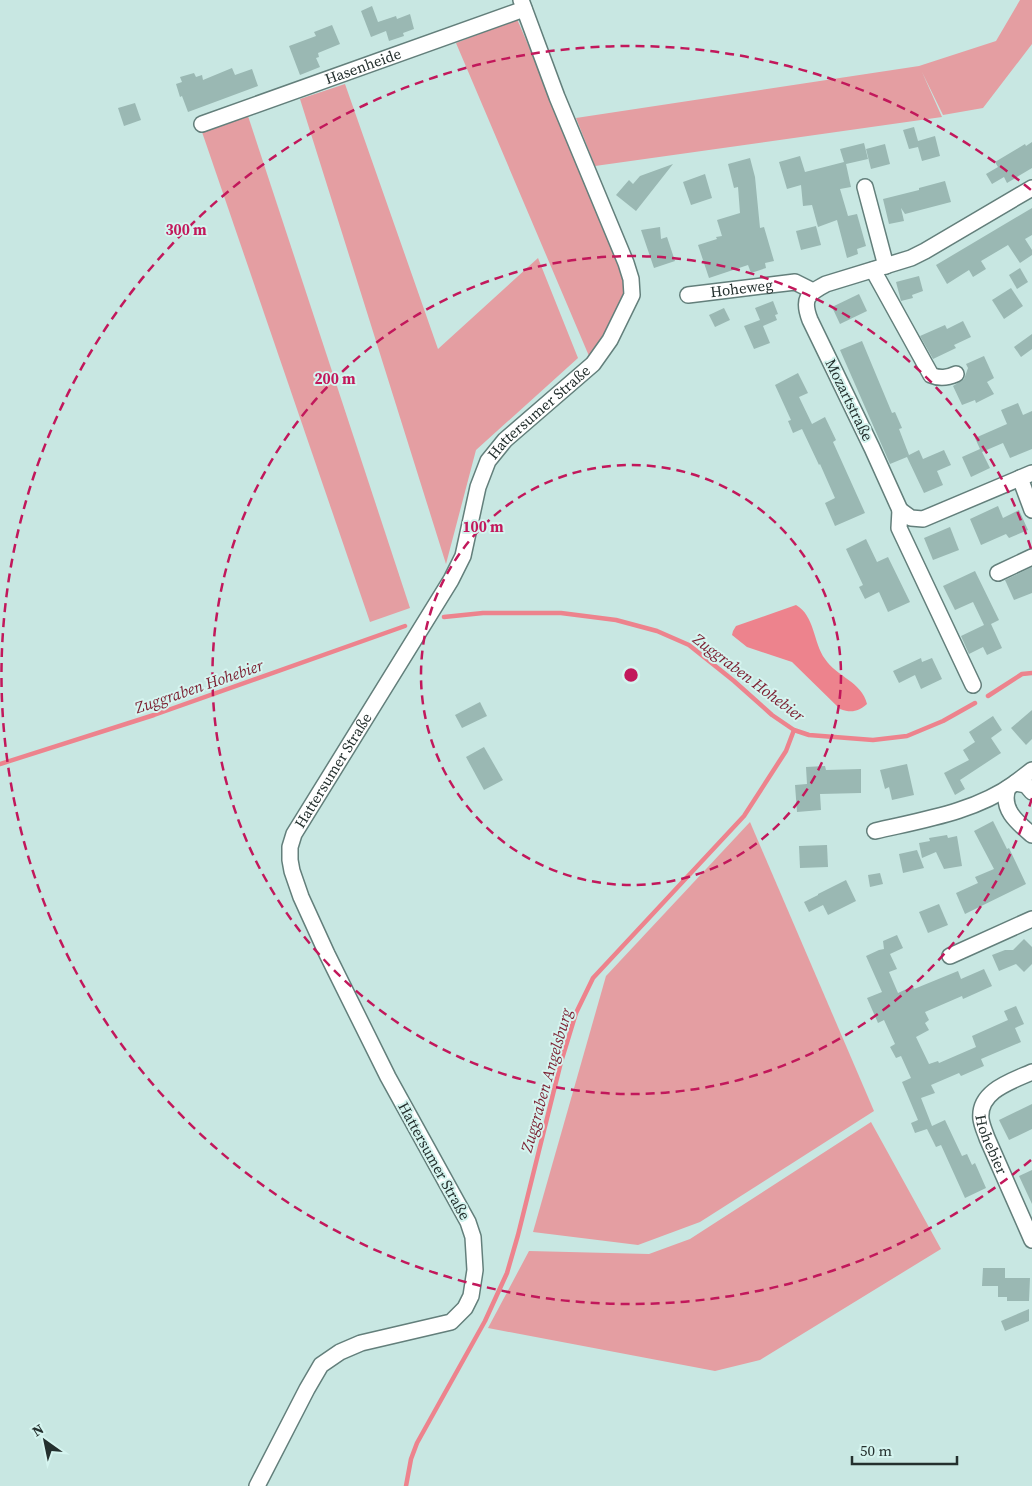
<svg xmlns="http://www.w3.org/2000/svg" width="1032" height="1486" viewBox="0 0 1032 1486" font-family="'Source Serif 4',serif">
<rect width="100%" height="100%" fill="#c8e7e2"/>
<g fill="#e49ea2">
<polygon points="1020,0 1032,0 1032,44 983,108 943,115 922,72 942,117 595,166 576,118 919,66 996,41"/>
<path d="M517,19l100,233c3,8 7,18 8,26 1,28 -19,58 -36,78l-133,-313z"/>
<polygon points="345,84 438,349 538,258 578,358 476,450 446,564 300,99"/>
<polygon points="248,116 410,608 370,622 202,132"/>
<polygon points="750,822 874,1111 700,1222 638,1245 533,1232 606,976"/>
<polygon points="871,1122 941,1249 760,1360 715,1371 488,1328 529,1251 649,1254 690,1239"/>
</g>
<path fill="#ed838d" d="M796,605c19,11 17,37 29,54 12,18 37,23 42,45 -9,8 -16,9 -27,5l-48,-47 -45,-15 -15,-12 1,-4 3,-5z"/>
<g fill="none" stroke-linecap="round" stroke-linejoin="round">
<g stroke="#ed838d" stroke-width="4.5">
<polyline points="444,617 483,613 561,613 616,620 657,631 689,645 734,681 772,715 794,730 809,735 873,740 907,736 943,721 975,703"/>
<polyline points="988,696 1022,674 1032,673"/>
<polyline points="0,764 154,715 405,626"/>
<polyline points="406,1486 411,1459 417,1443 485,1321 507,1273 518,1235 561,1062 576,1013 593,978 744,816 786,751 794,730"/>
</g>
</g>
<g fill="#9ab8b3">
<polygon points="372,6 378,22 396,16 397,19 410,14 414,29 403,33 404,36 389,41 386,31 371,37 361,11"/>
<polygon points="332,25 340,44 318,53 319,57 316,58 320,67 300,75 289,46 316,36 314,32"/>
<polygon points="232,68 235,75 252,69 258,86 188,112 182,96 180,97 176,84 182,82 180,77 194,73 196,77 202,75 203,80"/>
<polygon points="135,103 141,120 124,126 118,108"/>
<polygon points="914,127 918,141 935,136 940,156 922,161 918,147 909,149 903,130"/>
<polygon points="1032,142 1032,168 1007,183 1004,177 992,184 986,174 998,167 995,162 1025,144 1026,146"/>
<polygon points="864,143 868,159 846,164 851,187 840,189 848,216 857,214 866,246 857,249 858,254 847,258 837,220 818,227 812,205 803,206 801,185 787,189 779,162 800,156 805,172 844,162 840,149"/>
<polygon points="885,144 890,164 871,169 866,149"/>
<polygon points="750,158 755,177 760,228 764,227 774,261 765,263 766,268 751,273 748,265 709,278 698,245 717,239 716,237 722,236 717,220 740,213 738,187 734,188 728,164"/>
<polygon points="673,164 636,211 616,195 629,180 633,184 640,176"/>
<polygon points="705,174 712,198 691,205 683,182"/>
<polygon points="945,181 951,202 905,214 901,208 904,221 889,224 883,199 919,190 919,188"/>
<polygon points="1032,208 1032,235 1025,239 1032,250 1032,255 1020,263 1008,245 981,261 986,269 973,277 969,270 947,284 936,265"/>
<polygon points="816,226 821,245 801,250 796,231"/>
<polygon points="660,227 661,239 667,237 675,261 654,268 641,230"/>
<polygon points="1020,268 1028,282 1017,289 1009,275"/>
<polygon points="919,276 923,291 912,295 913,298 901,301 896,282"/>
<polygon points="1011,288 1023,306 1004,319 992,300"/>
<polygon points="859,294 867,311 840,324 832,307"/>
<polygon points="773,301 778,314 775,315 777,320 763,326 770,343 754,349 744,326 760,320 755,308"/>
<polygon points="724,308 730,320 715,327 709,315"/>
<polygon points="963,321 971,337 954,345 956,348 933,359 920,336 945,325 947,329"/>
<polygon points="1032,334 1032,349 1021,357 1014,347"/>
<polygon points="862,341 892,413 895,412 902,428 899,429 909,455 919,450 923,459 944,450 951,465 937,471 943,485 924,493 907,457 890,464 840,350"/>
<polygon points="984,356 994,378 987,382 994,394 976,403 975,400 962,405 953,386 964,379 968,368 966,364"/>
<polygon points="798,373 808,393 799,397 812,424 825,417 836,440 833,442 865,513 835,526 825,503 835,498 820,464 819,465 802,429 793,433 788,421 791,420 775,385"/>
<polygon points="1018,403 1023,415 1032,411 1032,449 1010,458 1003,443 982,452 990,468 971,477 962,457 980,449 975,438 1007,424 1001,410"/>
<polygon points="998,506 1003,518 1019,510 1028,530 1009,538 1006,534 981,545 970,519"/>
<polygon points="950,527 959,550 933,560 924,538"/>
<polygon points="866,539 877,562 888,557 910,602 888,612 879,592 865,599 859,587 863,585 846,549"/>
<polygon points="1032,567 1032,593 1014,600 1005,580"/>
<polygon points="975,571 999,620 991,624 1002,648 987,655 983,647 969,654 961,636 984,625 973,602 955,610 943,586"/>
<polygon points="921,658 922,662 932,658 942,679 921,689 915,675 899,683 893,671"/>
<polygon points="480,702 487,716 462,728 455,715"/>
<polygon points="1032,710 1032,739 1026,745 1011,728"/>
<polygon points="993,716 1002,730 991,738 1001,753 960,780 965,789 955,795 944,773 969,760 963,750 975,742 969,732"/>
<polygon points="484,747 503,780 484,790 466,757"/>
<polygon points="907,764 914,795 892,800 889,787 885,789 880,770"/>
<polygon points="825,766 826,770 861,769 861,793 820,794 821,810 797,812 795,785 807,784 806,767"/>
<polygon points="993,821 1007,849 1009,848 1026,884 965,914 956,893 978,883 975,877 994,869 974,831"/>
<polygon points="947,835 948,838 957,836 962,866 944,869 936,852 922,858 919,843 930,841 929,838"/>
<polygon points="827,845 828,867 800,868 799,846"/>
<polygon points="917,850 924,868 903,873 899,854"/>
<polygon points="880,873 883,884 870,887 868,875"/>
<polygon points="846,880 856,901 828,915 823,905 809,912 804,902 818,895 818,894"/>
<polygon points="939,904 948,925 928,933 919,912"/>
<polygon points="897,935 903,948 890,954 897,969 889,972 898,993 913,986 914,989 958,971 961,979 984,969 992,986 963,999 962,996 925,1012 929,1020 925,1023 929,1030 916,1037 929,1064 938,1061 939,1063 976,1047 972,1036 1008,1020 1004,1011 1016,1006 1024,1024 1015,1028 1021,1042 981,1059 984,1066 961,1076 959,1073 931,1085 935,1093 921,1098 932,1126 945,1120 962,1156 967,1154 972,1165 975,1163 986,1188 965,1198 941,1145 936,1147 927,1129 915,1133 911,1123 918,1120 902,1082 911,1078 901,1056 896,1058 890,1047 895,1044 884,1020 878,1023 867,998 882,992 866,956 879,950 884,949 883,941"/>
<polygon points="1024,939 1032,947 1032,964 1024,972 1016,964 999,971 992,955 1005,950 1013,950"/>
<polygon points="1032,1104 1032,1129 1009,1140 999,1120"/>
<polygon points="1032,1170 1032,1204 1019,1176"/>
<polygon points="983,1268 1005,1268 1005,1278 1030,1278 1029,1301 1007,1301 1007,1297 998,1297 998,1286 982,1286"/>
<polygon points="1029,1309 1029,1321 1005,1331 1001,1321"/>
</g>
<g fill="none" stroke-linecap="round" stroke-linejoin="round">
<g stroke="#637f7b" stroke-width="18">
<g id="street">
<path id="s1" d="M202,124l322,-115"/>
<polyline points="865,187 886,266"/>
<path d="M873,270l58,105c9,4 16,3 25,-1"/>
<path id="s2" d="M688,295l107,-13 18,9"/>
<polyline points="1020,478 1032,510"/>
<path d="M900,510l-28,-62 -62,-128c-8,-21 -3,-26 16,-36l85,-26 14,-7 107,-63"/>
<polyline points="998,573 1032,557"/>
<polyline points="973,685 899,528 900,510 911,518 923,519 1032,473"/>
<polyline points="1015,783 1032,770"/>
<path d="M1008,788c-8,21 10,35 24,47"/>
<path d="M875,831c47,-11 100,-19 140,-48l11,2 6,7"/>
<polyline points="950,956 1032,919"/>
<path id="s3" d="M1032,1072c-20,9 -54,19 -51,47 1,7 4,13 6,19l45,102"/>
<path id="s4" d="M257,1486l50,-97 14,-24 19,-13 21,-9 90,-21 14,-14 6,-12 4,-26 -2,-33 -5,-15 -80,-145 -61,-123 -26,-57 -9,-26 -2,-11v-13l4,-13 157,-254 12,-24 15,-69 10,-26 17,-21 88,-76 17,-24 22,-45 -1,-16 -5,-16 -69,-166 -36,-97"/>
</g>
</g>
<use href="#street" stroke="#fff" stroke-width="15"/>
</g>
<g fill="none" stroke="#c2185b" stroke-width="2.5" stroke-dasharray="9 6">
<circle cx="631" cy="675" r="210"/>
<path d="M1032 798A419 419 0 1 1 1032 552"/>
<path d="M1031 1160A629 629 0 1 1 1031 190"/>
</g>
<g text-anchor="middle" stroke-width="4" stroke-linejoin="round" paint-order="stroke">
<g font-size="15" fill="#24302e" stroke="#d5f4ef">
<text dy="5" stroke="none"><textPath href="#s1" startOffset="171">Hasenheide</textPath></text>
<text dy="5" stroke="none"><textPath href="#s2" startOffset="54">Hoheweg</textPath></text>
<text transform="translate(849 400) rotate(64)" y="5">Mozartstraße</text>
<text dy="5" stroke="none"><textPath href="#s4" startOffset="1309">Hattersumer Straße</textPath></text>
<text dy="5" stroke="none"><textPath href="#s4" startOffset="889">Hattersumer Straße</textPath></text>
<text dy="5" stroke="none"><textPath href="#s3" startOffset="102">Hohebier</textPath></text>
<text transform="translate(434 1161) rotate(61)" y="5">Hattersumer Straße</text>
</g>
<g font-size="16" font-style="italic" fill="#7b1d2f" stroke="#d5f4ef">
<text transform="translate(749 677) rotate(37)" y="6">Zuggraben Hohebier</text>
<text transform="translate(199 686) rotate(-19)" y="6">Zuggraben Hohebier</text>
<text transform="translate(546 1080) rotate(-74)" y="6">Zuggraben Angelsburg</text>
</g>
</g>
<circle cx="631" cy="675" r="8" fill="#c2185b" stroke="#d5f4ef" stroke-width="2.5"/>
<g font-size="15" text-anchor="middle" font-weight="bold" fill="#c2185b" stroke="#d5f4ef" stroke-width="4" stroke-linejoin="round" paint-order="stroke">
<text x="186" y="235">300 m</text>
<text x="335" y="384">200 m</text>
<text x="483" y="532">100 m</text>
</g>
<g transform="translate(45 1441) rotate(327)" stroke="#d5f4ef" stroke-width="4" paint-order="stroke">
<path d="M0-4L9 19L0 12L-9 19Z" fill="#24302e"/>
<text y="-8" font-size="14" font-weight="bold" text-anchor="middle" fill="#24302e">N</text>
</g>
<path d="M852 1456v8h105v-8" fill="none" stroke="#24302e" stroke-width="2.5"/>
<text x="860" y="1456" font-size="15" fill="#24302e" stroke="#d5f4ef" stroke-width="4" paint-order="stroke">50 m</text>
</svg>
